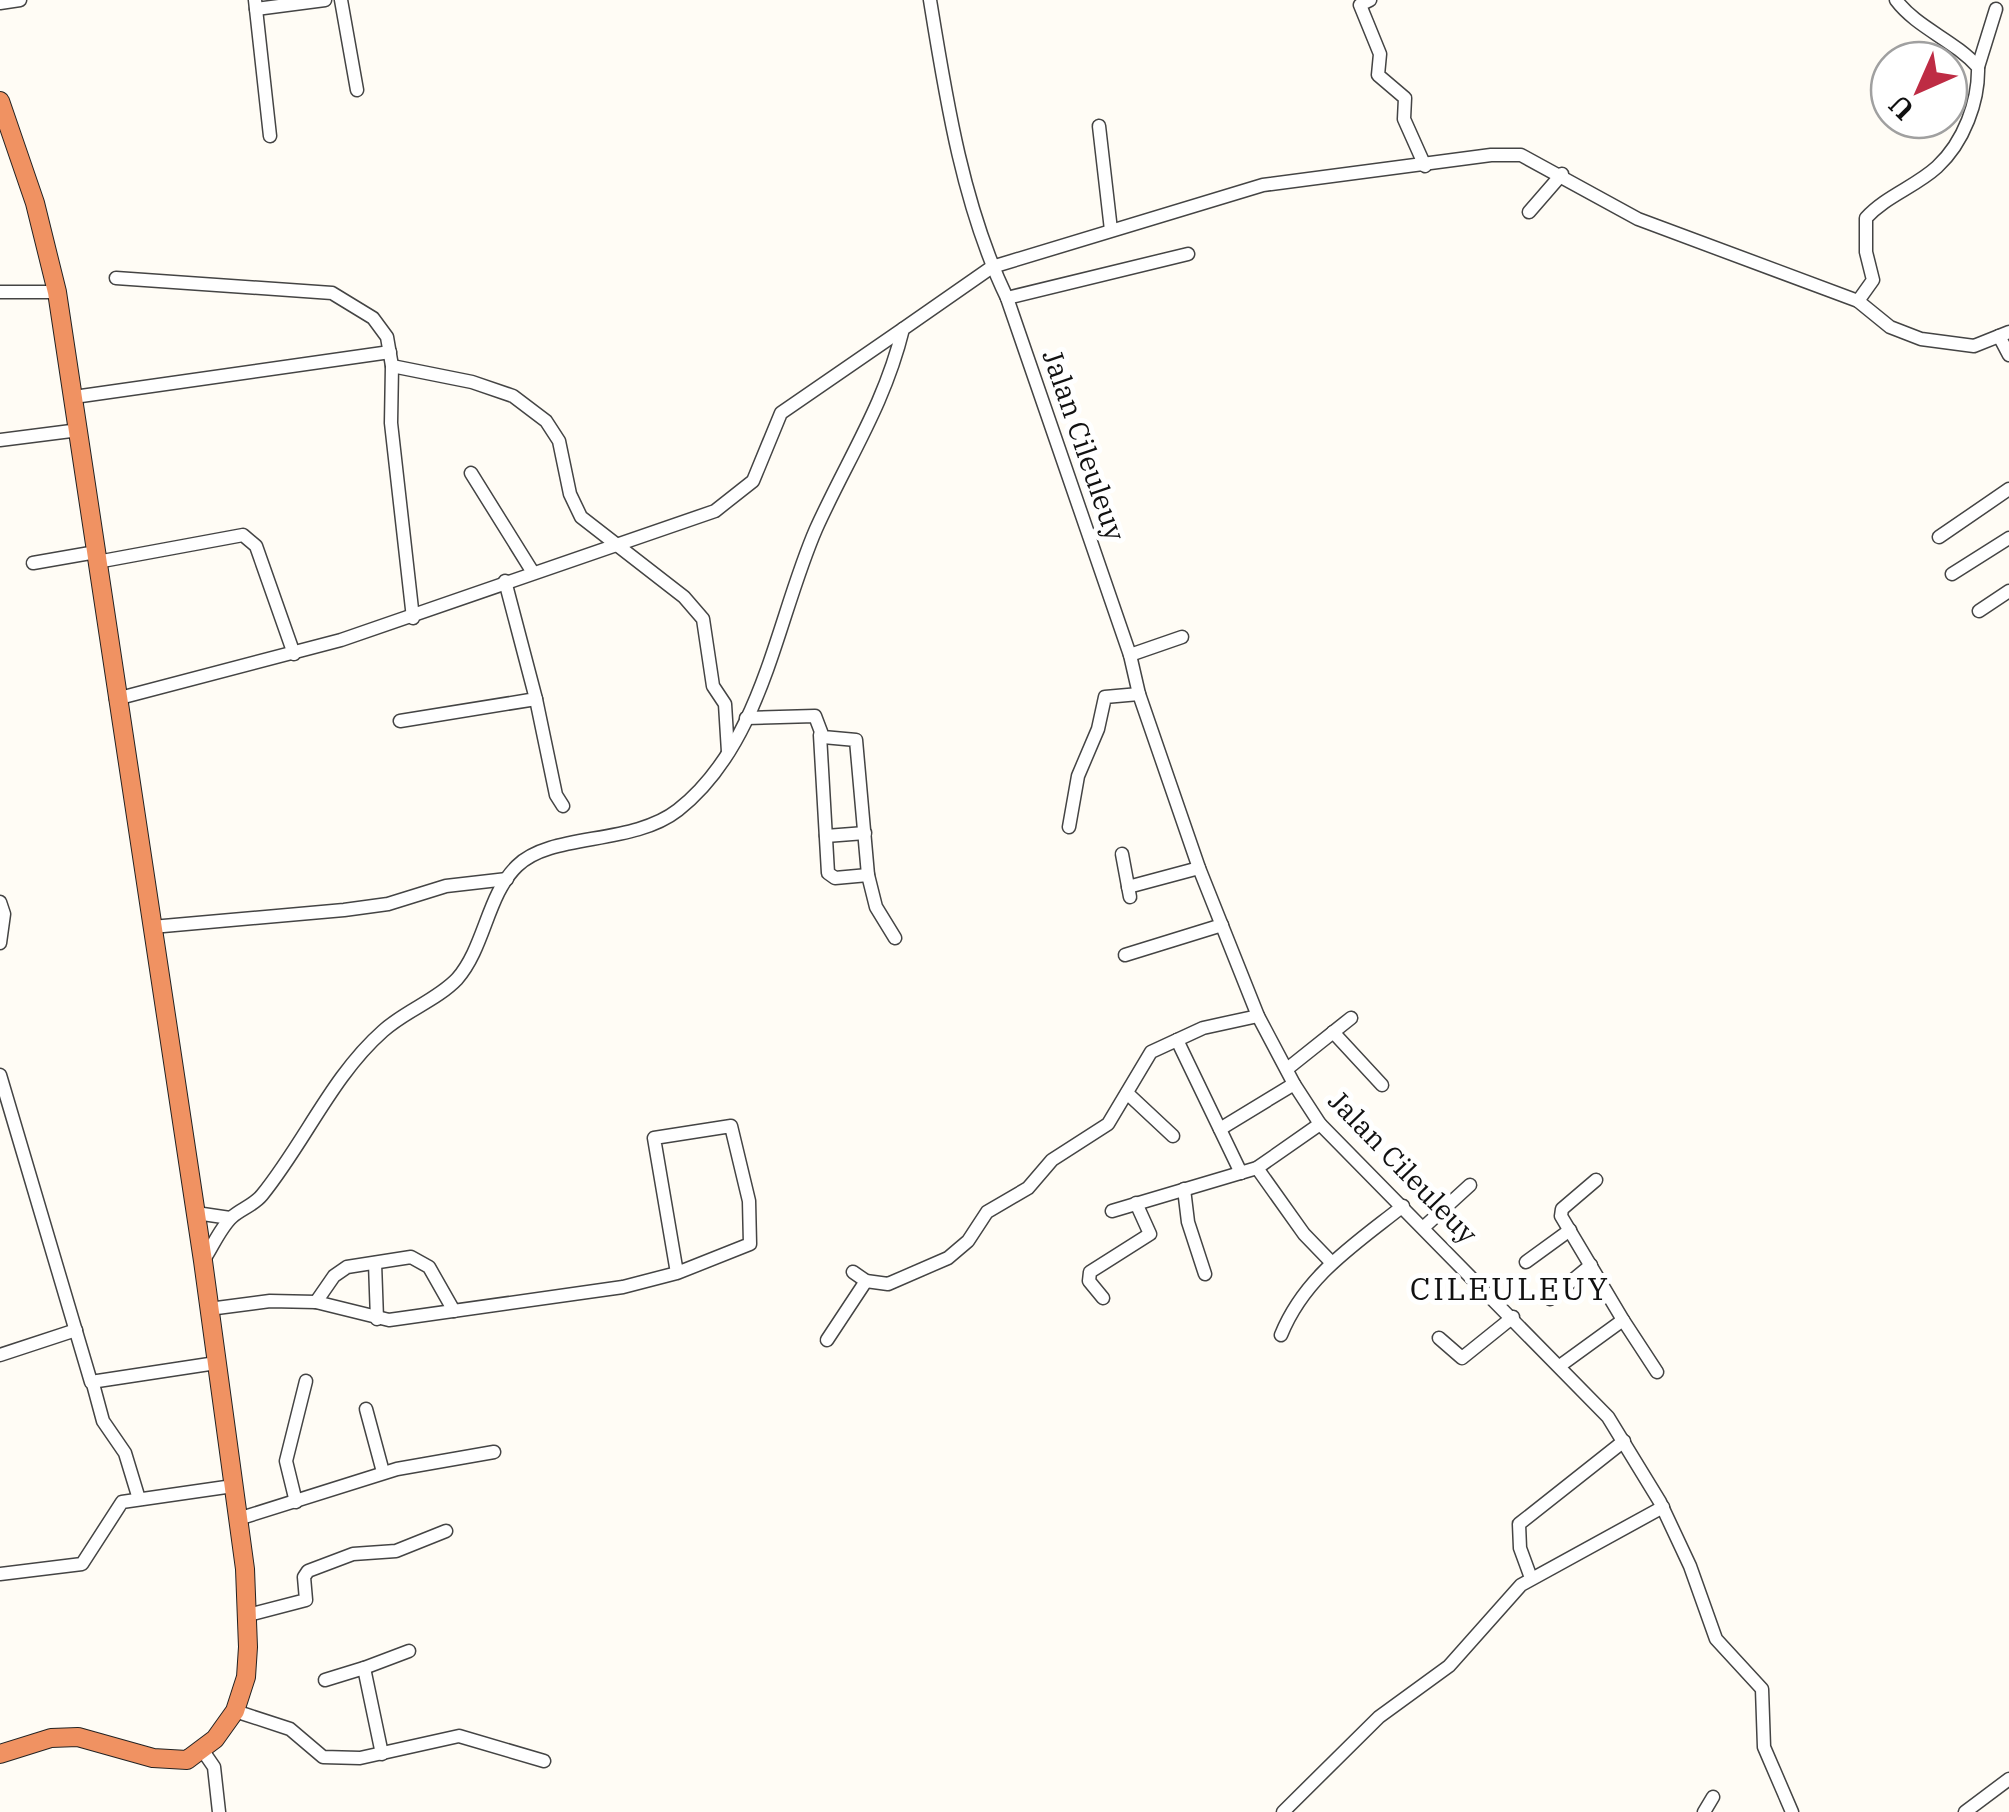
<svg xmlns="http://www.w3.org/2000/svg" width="2009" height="1812" viewBox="0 0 2009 1812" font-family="'IBM Plex Serif',serif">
<rect width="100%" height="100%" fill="#fffcf5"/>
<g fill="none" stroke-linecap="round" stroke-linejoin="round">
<g stroke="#444" stroke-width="15">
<g id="minor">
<polyline points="255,0 270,136"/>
<polyline points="341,0 357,90"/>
<path d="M930,0c16,99 33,207 77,298l123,357 9,39 60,174 59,148 36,68 26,40 288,293 52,85 30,64 26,73 46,50 2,58 28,65"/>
<polyline points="1370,0 1360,5 1380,54 1378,75 1405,98 1404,119 1425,166"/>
<polyline points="0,3 20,0"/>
<polyline points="256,9 325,0"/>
<polyline points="1978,67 1996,9"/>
<polyline points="1099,126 1111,230"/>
<polyline points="1529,212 1562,174"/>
<polyline points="116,278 332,293 373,318 387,337 392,366 391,423 413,618"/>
<polyline points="0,292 57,292"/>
<polyline points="1007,298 1188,254"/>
<path d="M1858,301l15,-21 -7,-28v-34c20,-22 49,-31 71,-51 27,-25 42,-66 41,-100 -24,-27 -61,-39 -82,-67"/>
<polyline points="1999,336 2009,355"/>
<polyline points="392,366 472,382 513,396 546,421 559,441 570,494 581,517 684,597 703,619 713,686 725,704 728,752"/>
<polyline points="74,397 390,352"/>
<polyline points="0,440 79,430"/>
<polyline points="471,473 532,571"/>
<polyline points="1939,537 2009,489"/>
<polyline points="97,562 243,535 256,546 294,654"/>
<polyline points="33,563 96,552"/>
<polyline points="1952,574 2009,538"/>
<polyline points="1979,611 2009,591"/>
<polyline points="1130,655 1182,637"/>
<polyline points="116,699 341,640 715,511 753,481 781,413 903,329"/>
<polyline points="536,699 556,795 563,806"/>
<polyline points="746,718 815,716 823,737 856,740 868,875 876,907 895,938"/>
<polyline points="400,721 536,699 505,581"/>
<polyline points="820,735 828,873 835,878 868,875"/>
<polyline points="1069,827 1078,776 1098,729 1105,697 1139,694"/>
<polyline points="826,836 865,833"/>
<polyline points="1122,854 1130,897"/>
<polyline points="1128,887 1199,868"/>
<polyline points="0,902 4,914 0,943"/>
<polyline points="152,927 344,910 388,904 446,886 507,879"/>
<polyline points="1125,955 1222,925"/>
<polyline points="1333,1032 1382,1085"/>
<polyline points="1177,1040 1241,1173"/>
<polyline points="1287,1069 1351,1018"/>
<polyline points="0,1075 91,1382 216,1363"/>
<polyline points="1127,1093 1173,1136"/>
<polyline points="1220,1129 1294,1084"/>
<polyline points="1257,1168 1304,1234 1332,1263"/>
<polyline points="1184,1189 1188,1222 1205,1274"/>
<polyline points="1112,1211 1257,1168 1320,1124"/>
<polyline points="196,1213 230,1218"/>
<polyline points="1424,1227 1470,1185"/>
<path d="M203,1261c9,-13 17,-33 29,-44 9,-8 22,-12 30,-22 43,-53 70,-119 121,-164 22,-20 54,-31 74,-52 28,-32 30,-84 60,-113 34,-34 115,-20 161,-56 84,-66 98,-189 138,-281 32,-71 68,-123 87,-200l89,-62 271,-82 228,-30h30l117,64 220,82 32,26 31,12 53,7 35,-14"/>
<polyline points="1526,1262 1570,1230"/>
<polyline points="375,1263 377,1319"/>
<polyline points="853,1272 866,1281 888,1284 948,1258 968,1241 987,1212 1028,1188 1052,1160 1108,1124 1151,1052 1203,1028 1258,1016"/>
<polyline points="1103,1298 1089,1281 1090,1272 1150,1234 1136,1203"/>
<polyline points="1550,1299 1591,1265"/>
<polyline points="316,1302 334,1276 347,1267 411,1257 429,1267 454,1311"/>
<polyline points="209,1309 270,1301 316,1302 389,1320 623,1287 677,1273 654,1138 731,1126 749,1201 750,1244 677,1273"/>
<polyline points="1623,1320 1657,1372"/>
<path d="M1281,1335c24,-59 73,-90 122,-129"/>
<polyline points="1439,1338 1462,1358 1513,1317"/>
<polyline points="827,1340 866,1281"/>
<polyline points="0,1355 76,1330"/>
<polyline points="1561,1365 1623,1320 1561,1216 1562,1209 1596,1180"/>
<polyline points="93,1384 103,1421 125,1453 139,1499"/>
<polyline points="366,1409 383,1472"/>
<polyline points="296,1502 286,1461 306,1381"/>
<polyline points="238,1519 397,1469 494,1452"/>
<polyline points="0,1574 82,1564 122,1502 233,1486"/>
<polyline points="1531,1578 1520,1548 1519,1524 1624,1441"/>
<polyline points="248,1615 306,1600 304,1577 308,1571 353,1554 396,1551 446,1531"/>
<polyline points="364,1668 409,1651"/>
<polyline points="325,1680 364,1668 382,1754"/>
<polyline points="235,1711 290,1729 323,1757 360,1758 459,1736 544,1761"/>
<polyline points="203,1751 214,1767 219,1812"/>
<polyline points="1283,1812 1379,1717 1449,1666 1521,1585 1663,1507"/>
<polyline points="1704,1812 1713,1797"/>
<polyline points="1965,1812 2009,1779"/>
</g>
</g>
<g stroke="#222" stroke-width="20">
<polyline id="highway" points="0,101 35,203 57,292 203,1261 245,1569 248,1647 246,1677 235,1711 215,1739 187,1760 153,1758 78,1737 51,1738 0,1754"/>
</g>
<use href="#minor" stroke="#fff" stroke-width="12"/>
<use href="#highway" stroke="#f09262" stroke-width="18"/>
</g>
<g text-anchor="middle" stroke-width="10" stroke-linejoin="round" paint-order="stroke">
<g font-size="28" fill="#111" stroke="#fff">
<text transform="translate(1084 445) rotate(71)" y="10">Jalan Cileuleuy</text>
<text transform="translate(1403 1167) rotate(46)" y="10">Jalan Cileuleuy</text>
</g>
<g font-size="32" letter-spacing="2.5" fill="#111" stroke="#fff">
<text x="1510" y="1300">CILEULEUY</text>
</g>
</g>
<g transform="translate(1919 90) rotate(225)"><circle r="48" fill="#ffffff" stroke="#a0a0a0" stroke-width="2.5"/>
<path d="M0-8L18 38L0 25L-18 38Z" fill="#be2c44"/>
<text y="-15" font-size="28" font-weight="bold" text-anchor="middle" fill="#111111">U</text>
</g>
</svg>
